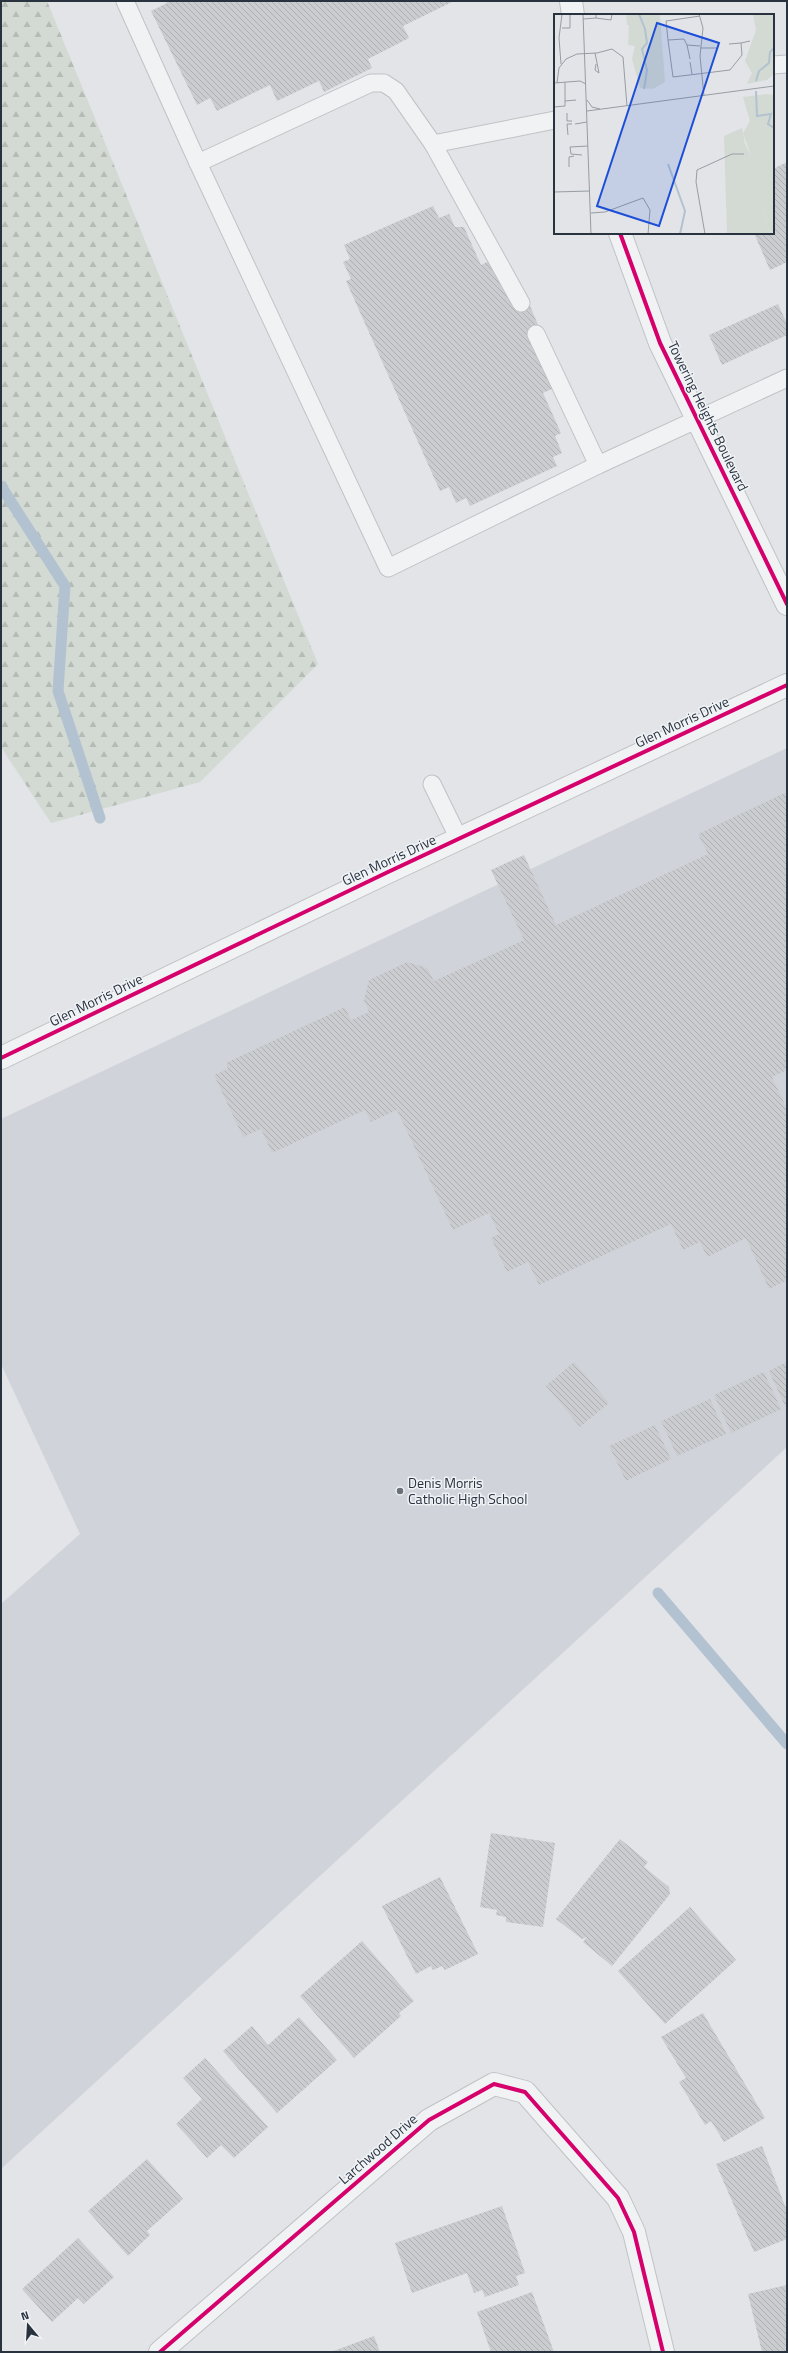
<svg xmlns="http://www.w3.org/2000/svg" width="788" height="2353" viewBox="0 0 788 2353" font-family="'Titillium Web',sans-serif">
<defs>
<pattern id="forest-firs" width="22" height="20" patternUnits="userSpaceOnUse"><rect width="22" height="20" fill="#d3dad3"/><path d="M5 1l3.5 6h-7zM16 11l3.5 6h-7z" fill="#b5bcb6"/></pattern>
<pattern id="building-back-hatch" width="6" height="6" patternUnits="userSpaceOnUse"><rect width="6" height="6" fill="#cacccf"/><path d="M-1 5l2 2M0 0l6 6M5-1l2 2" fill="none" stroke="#aeb0b3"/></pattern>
</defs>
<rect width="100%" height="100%" fill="#e2e4e7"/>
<polygon fill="#d0d4da" points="787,748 787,1447 1,2169 1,1604 80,1534 1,1364 1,1119"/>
<polygon fill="url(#forest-firs)" points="1,1 47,1 318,664 200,782 51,823 1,747"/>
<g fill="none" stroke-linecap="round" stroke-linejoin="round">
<g stroke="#b2c2d1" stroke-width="11">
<polyline points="1,486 65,586 58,691 100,818"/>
<polyline points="658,1593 787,1744"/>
</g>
</g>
<g fill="url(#building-back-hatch)">
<polygon points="166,1 452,1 452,2 403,26 409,38 368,59 372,68 324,92 319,81 277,101 270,85 217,111 210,98 197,105 151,11 167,3"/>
<polygon points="787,162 787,262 770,270 754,233 773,233 773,169"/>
<polygon points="433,206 439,218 449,214 455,227 464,227 481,265 494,259 528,301 541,332 529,338 552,389 543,393 561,433 555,436 562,453 553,457 557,466 470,506 466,498 456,503 449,487 440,491 346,281 351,279 343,262 350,259 344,245"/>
<polygon points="778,304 787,324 787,335 722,365 709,335"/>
<polygon points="787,792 787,1070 772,1077 787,1109 787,1280 769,1289 746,1238 707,1257 700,1242 683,1250 671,1224 539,1285 528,1262 507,1272 491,1238 499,1234 489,1213 453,1230 397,1110 371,1122 365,1110 272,1153 261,1129 243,1137 214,1075 228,1069 226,1063 345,1007 351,1020 369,1012 364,1000 369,980 407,962 427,968 434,981 524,940 491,870 524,855 556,925 708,854 698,834"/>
<polygon points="574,1362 609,1403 580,1427 546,1386"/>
<polygon points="787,1362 787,1405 785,1406 769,1371"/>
<polygon points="764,1372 781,1409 731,1433 714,1395"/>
<polygon points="710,1399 726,1434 677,1456 661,1421"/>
<polygon points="655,1425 671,1459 626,1481 609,1446"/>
<polygon points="491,1833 555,1843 543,1927 506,1922 506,1917 496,1915 497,1910 480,1907"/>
<polygon points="620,1839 648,1862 644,1867 669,1887 670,1894 612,1966 583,1942 587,1937 582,1939 556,1919"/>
<polygon points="440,1877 478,1954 445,1970 442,1966 433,1970 431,1966 416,1974 382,1906"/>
<polygon points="690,1907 736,1960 665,2024 618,1971"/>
<polygon points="362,1941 414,2001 399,2013 401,2016 354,2058 300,1996"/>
<polygon points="703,2013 765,2118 724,2142 711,2121 705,2125 679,2082 686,2078 661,2037"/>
<polygon points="299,2017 337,2060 277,2113 223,2051 252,2026 268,2045"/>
<polygon points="205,2058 268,2127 234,2158 221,2145 207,2158 176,2124 202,2099 183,2078"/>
<polygon points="762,2146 787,2211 787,2239 754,2252 716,2164"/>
<polygon points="147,2159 183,2199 147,2231 150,2235 128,2256 88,2211"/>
<polygon points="502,2206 525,2273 516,2276 519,2285 485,2297 482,2290 474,2293 467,2273 412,2293 395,2243"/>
<polygon points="78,2238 114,2277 84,2304 78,2298 52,2322 22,2289"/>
<polygon points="787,2285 787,2352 762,2352 748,2294"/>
<polygon points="532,2292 554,2352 491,2352 477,2312"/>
<polygon points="374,2336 380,2352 331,2352"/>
</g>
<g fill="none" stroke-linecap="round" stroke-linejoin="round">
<g stroke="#c0c2c5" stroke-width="19">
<g id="service">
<polyline points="125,1 198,163 371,83 384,83 396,91 433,144 555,120"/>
<polyline points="773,65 787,64"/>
<polyline points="433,144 521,303"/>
<polyline points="198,163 388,568 598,465 787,378"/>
<polyline points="536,334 598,465"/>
<polyline points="432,784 459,839"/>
</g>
</g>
<g stroke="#c0c2c5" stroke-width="24">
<g id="minor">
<polyline points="571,1 573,15"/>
<polyline points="620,233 660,343 787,604"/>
<polyline points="1,1058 388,872 787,685"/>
<polyline points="160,2352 429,2120 494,2084 525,2092 618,2198 634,2232 663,2352"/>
</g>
</g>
<use href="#service" stroke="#f1f2f4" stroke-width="17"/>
<use href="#minor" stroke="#f1f2f4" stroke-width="22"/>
<g stroke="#f0f3f6" stroke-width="6">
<g id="cycleway">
<polyline points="620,233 660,343 787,604"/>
<polyline points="1,1058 388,872 787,685"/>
<polyline points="160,2352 429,2120 494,2084 525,2092 618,2198 634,2232 663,2352"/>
</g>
</g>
<use href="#cycleway" stroke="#d6006c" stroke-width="4"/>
</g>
<circle fill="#6a707a" stroke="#f0f3f6" stroke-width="1.5" cx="400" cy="1491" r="4"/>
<g text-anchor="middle" stroke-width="3" stroke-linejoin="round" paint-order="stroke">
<g font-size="14" fill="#29323f" stroke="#f0f3f6">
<text transform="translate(708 416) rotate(64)" y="5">Towering Heights Boulevard</text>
<text transform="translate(682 722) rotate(-25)" y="5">Glen Morris Drive</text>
<text transform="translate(389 860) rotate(-25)" y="5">Glen Morris Drive</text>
<text transform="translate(96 1000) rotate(-26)" y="5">Glen Morris Drive</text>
<text transform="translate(378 2149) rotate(-41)" y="5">Larchwood Drive</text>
</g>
<g font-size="14" fill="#29323f" stroke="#f0f3f6" text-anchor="start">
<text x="408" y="1488">Denis Morris<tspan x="408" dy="16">Catholic High School</tspan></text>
</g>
</g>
<g transform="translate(554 14)">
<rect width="220" height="220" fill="#e2e4e7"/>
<path d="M72,0h34l5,68 -12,7 -13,-1 -8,-29 3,-13 -7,-1 1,-20h-2zM199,0h21v60l-7,6 -20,4 5,-11 -7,-12 11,-31zM213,80l7,1v138l-5,-2 -6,-25 -28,-17 9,-10v-20l7,-3 -8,-23 7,-12 -7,-24z" fill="#d3dad3"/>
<path d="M188,114l3,16 6,12 -7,3v20l-8,10 27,17 6,25 5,3h-47l-3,-98z" fill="#d3dad3"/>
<path fill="none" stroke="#b2c2d1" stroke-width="2" d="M85,0l6,15 2,14 -5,6 5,21 -3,19M202,67l3,-10 10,-8 1,-11 4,-4M202,77l1,25 14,-2 -3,10 6,4M114,150l17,47 -5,23"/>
<path fill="none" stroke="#989da4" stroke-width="1" d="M29,0l8,220M145,0l4,14 -3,28 4,40M146,2l-34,5 2,19 16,-1 3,6 13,1M42,4l15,2 1,-6M29,5l13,-1v-4M8,14h8v-14M114,26l5,37 57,-7 12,-15 -1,-12 9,-2M175,30l12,-1M133,31l3,14M146,34h17M41,39l4,20 -4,-3 1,-6M136,48l2,12M7,50l-2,-26 3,-24M11,68v19l11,-1M0,69l26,-2 6,3M3,69l2,-15 7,-9 11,-5 20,-1 15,-4 11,8 4,49M33,86l5,7 8,2M0,93l11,-1v-5M33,97l187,-25M13,99v8h5M21,110l12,-2M14,121l-1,-11h5M28,141l-11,-1 -1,-7 18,-1M15,153v-10l5,-1M0,178l36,-1M37,199l14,-1 38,-14 7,12 -2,24M151,220l-9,-52 1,-12 35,-16h12"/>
<path fill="#1d4ed8" fill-opacity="0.15" stroke="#1d4ed8" stroke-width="2" d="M103,9l62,20 -60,183 -62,-20z"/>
<rect width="220" height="220" fill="none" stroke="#29323f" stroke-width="2"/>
</g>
<rect width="788" height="2353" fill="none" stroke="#29323f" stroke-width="4"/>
<g transform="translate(28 2325) rotate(342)" stroke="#f0f3f6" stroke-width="3" paint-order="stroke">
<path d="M0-3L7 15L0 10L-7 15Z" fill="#29323f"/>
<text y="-6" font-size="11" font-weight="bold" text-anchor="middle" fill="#29323f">N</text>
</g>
</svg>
